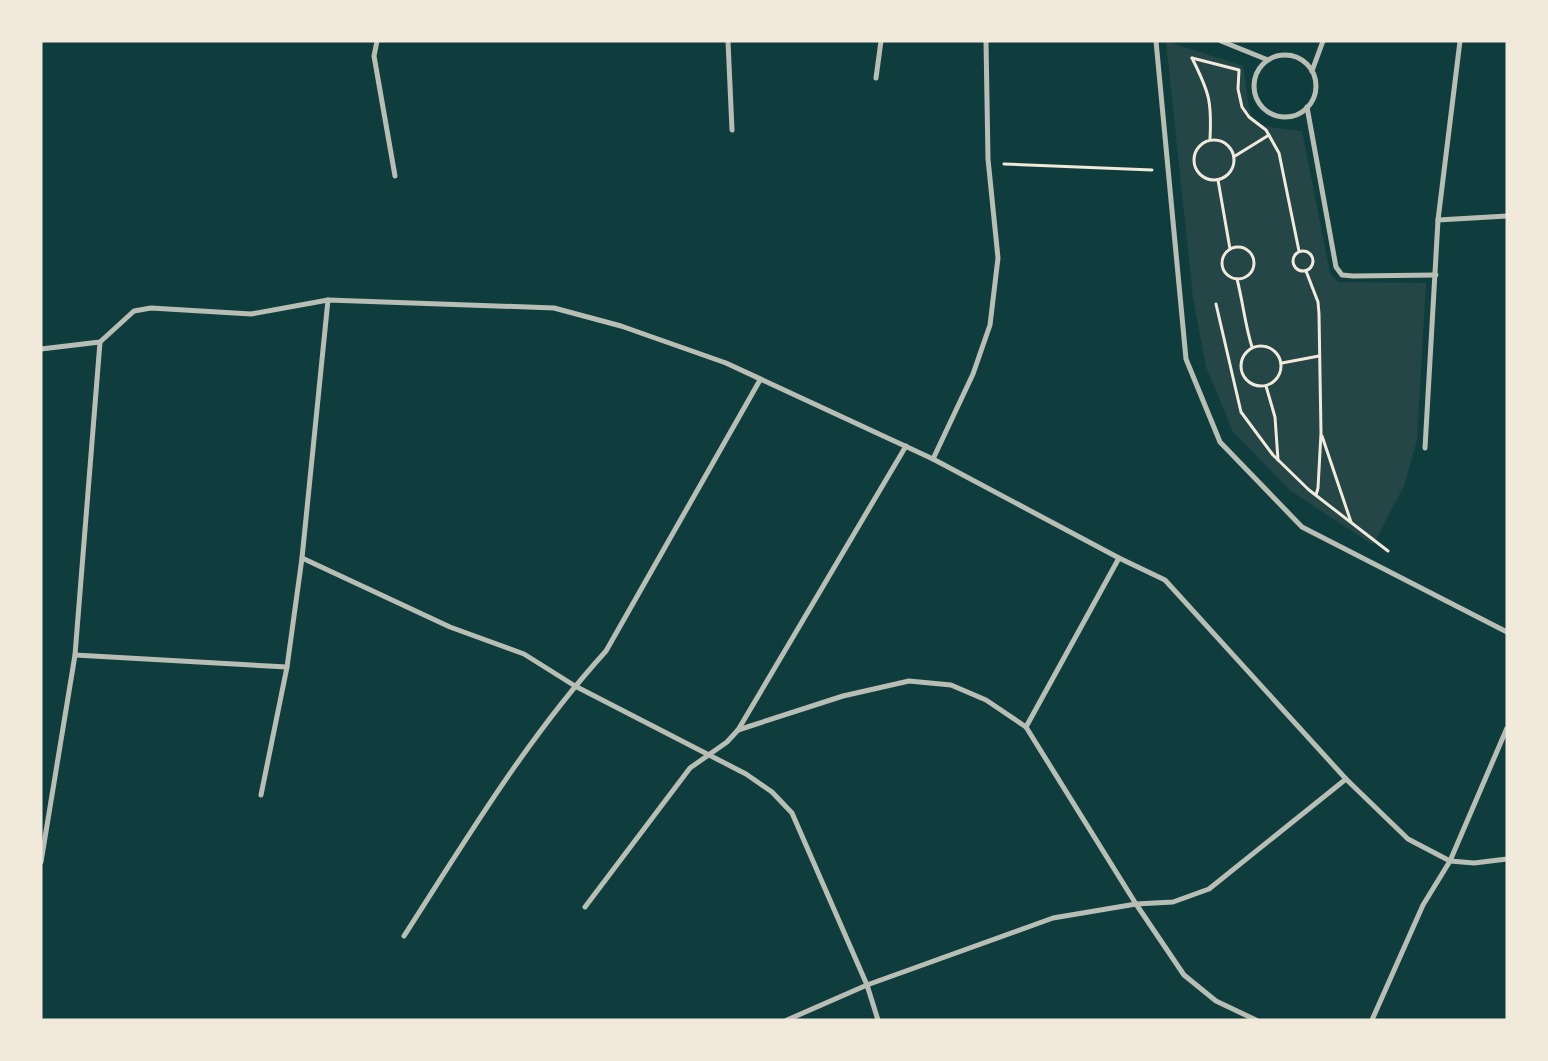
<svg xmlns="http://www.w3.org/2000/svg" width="1548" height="1061" viewBox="0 0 1548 1061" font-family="Helvetica,sans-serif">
<rect width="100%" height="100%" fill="#0f3d3e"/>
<path fill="#244646" d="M1166,41l77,25c10,54 -3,60 59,65l28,142 8,9 88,1 -9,157 -13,46 -31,59 -82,-54 -58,-59 -27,-65 -13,-69z"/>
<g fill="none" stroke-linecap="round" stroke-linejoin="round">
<g stroke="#f1e9da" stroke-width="3">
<polyline points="1192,58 1239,70 1238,89 1242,107 1249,117 1266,130 1279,153 1299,251"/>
<path d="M1192,58c17,34 20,43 18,81"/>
<circle cx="1214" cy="160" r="20"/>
<polyline points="1235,156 1269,135"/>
<polyline points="1004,164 1152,170"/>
<polyline points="1218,180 1230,249"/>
<circle cx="1238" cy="263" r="16"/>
<circle cx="1303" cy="261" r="10"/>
<polyline points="1306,271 1318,302 1319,314 1321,433 1318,488 1316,495"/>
<path d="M1237,279c6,23 8,46 15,68"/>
<polyline points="1216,304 1241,412 1273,455 1309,490 1388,551"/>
<circle cx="1261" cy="366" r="20"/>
<polyline points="1282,363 1319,356"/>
<polyline points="1266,386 1275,417 1278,460"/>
<polyline points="1322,436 1351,522"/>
</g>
<g stroke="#b8beb3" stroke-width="5">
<polyline points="377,41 374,56 395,176"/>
<polyline points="728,41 732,130"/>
<polyline points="1156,41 1186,359 1220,442 1302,527 1507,632"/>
<polyline points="1221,41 1268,60"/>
<circle cx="1285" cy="86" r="31"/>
<polyline points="1312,71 1323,41"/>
<polyline points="876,78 881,41"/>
<polyline points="1307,107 1336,267 1342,275 1353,276 1436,275"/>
<polyline points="1438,220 1507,216"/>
<polyline points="41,349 100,342 134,311 151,308 251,314 328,300 554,308 621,326 726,363 933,459 1119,558 1165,580 1346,779 1408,839 1450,861 1474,863 1507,859"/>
<polyline points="1425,448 1438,220 1460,41"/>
<polyline points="933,459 973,374 990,325 998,258 988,159 986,41"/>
<polyline points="302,558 450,627 524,654 575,686 746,774 772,792 792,813 867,985 878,1020"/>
<polyline points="75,655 287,667"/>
<polyline points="1026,727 1119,558"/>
<polyline points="738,730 843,696 909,681 951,685 986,700 1026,727 1136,904 1184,975 1216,1001 1256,1020"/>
<polyline points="261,795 287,667 302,558 328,300"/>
<polyline points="41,862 75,655 100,342"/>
<polyline points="585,907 690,768 727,742 738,730 906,446"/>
<path d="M404,936c63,-98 123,-198 202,-285l154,-271"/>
<polyline points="787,1020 867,985 1053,918 1136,904 1173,902 1209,889 1346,779"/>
<polyline points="1372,1020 1423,905 1450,861 1507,728"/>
</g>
</g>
<rect width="1548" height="1061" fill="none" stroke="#f1e9da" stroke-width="85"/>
</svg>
